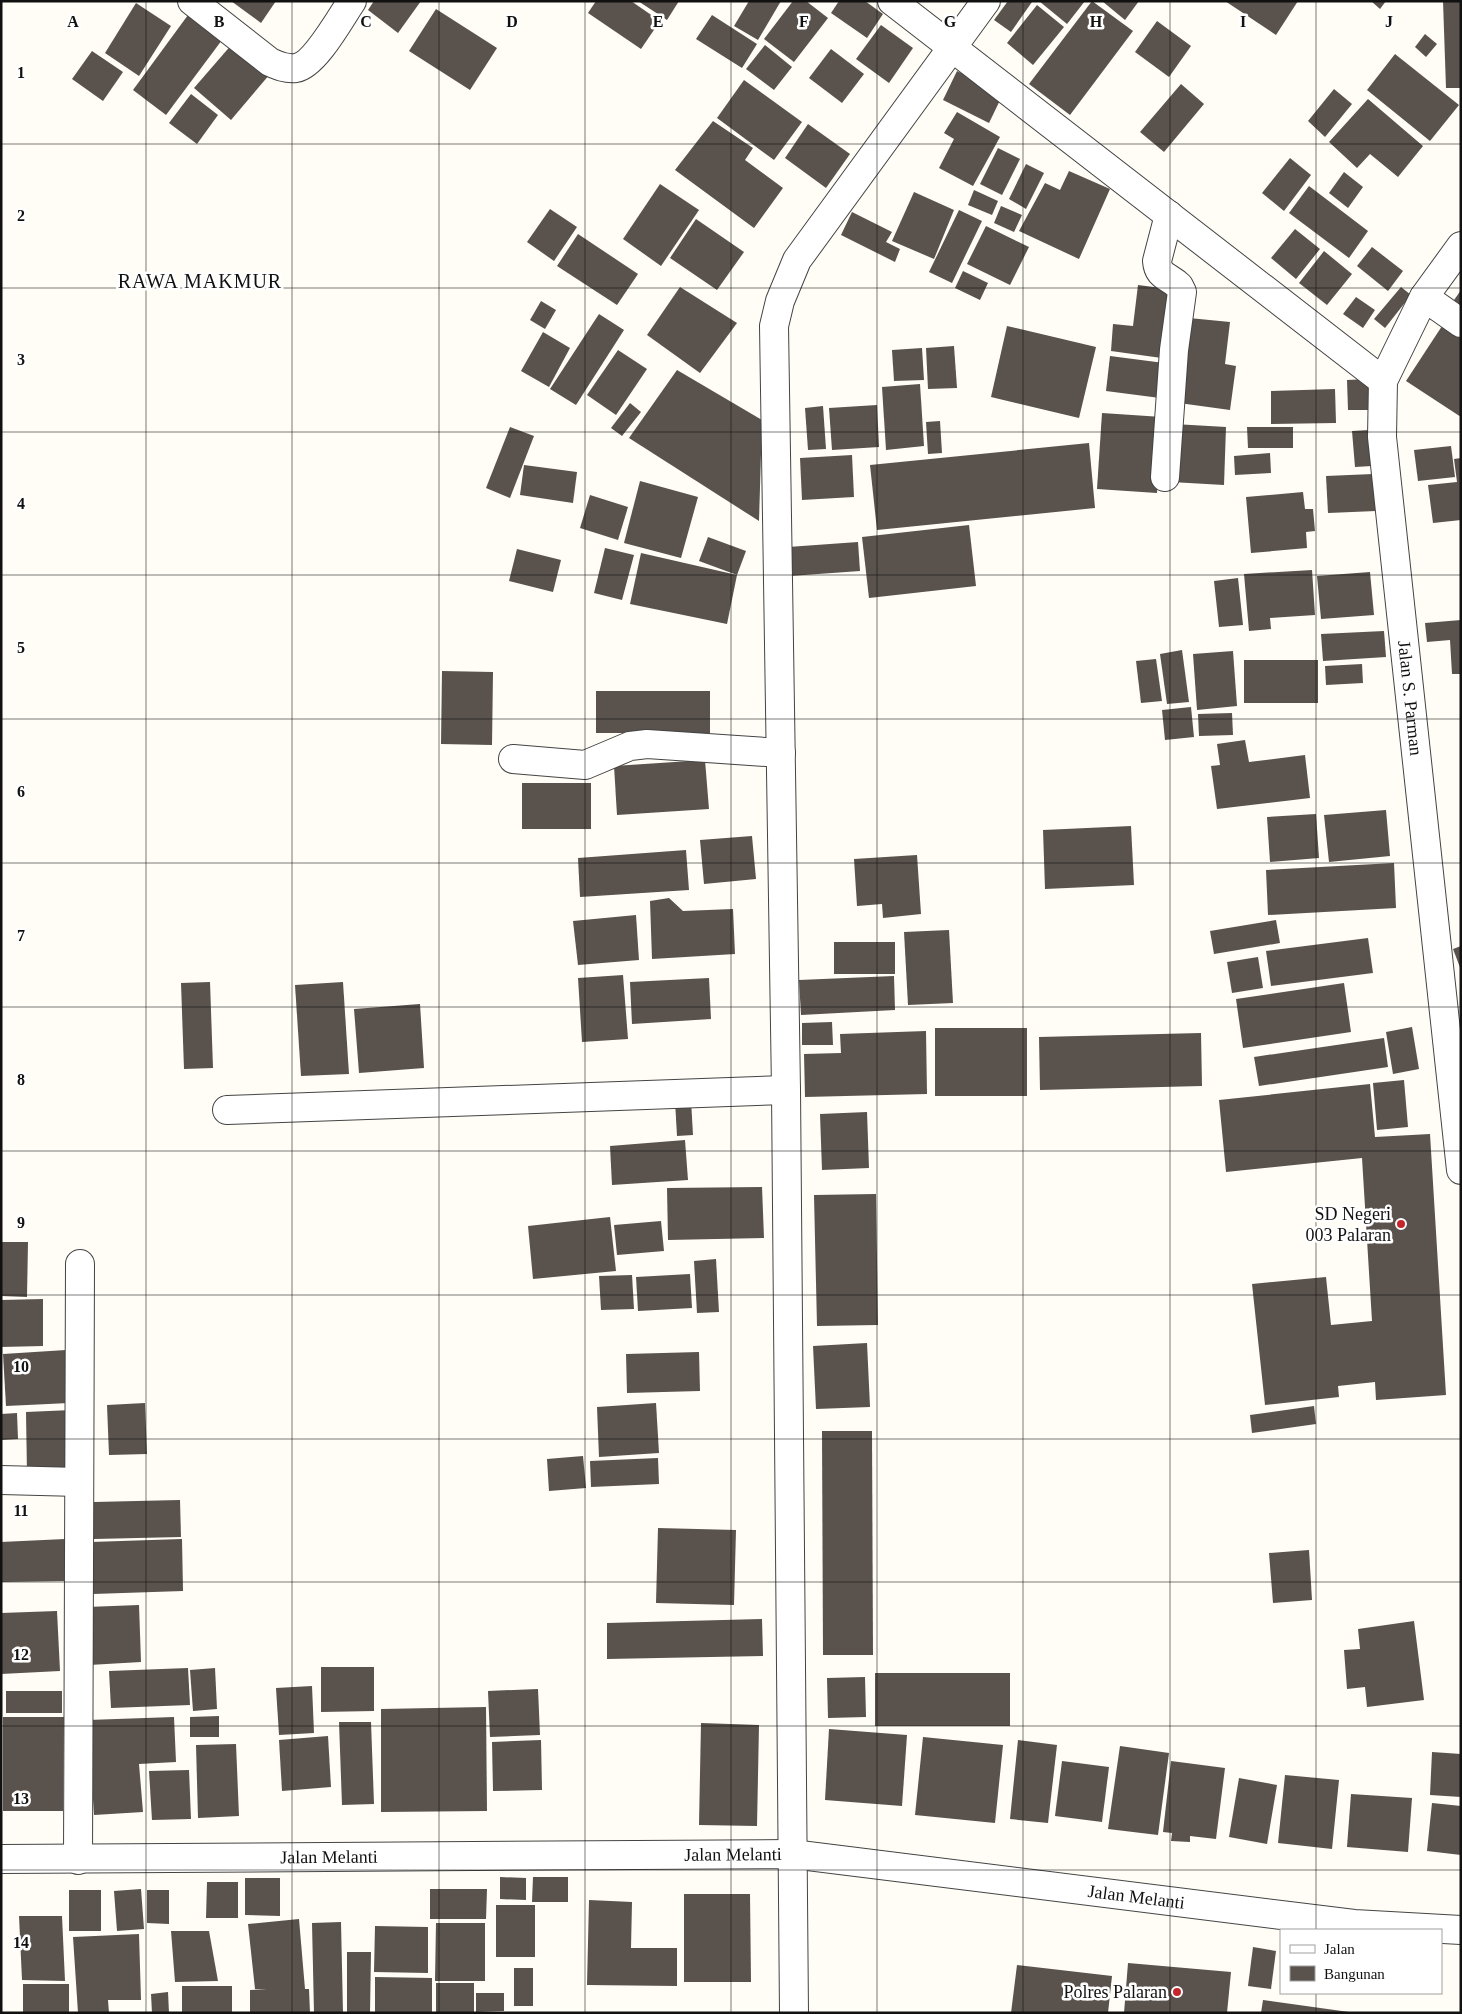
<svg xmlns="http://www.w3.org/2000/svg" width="1462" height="2014" viewBox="0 0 1462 2014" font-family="Georgia,serif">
<rect width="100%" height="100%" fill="#fffdf5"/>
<g fill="#5a524d">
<polygon points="231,1 276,1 261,23"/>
<polygon points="374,1 421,1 398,33 368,10"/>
<polygon points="596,1 631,1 660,21 641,49 588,13"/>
<polygon points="638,1 679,1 667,20"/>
<polygon points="749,1 781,1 758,40 734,26"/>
<polygon points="793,1 806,1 828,18 794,62 764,39"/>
<polygon points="839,1 865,1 883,14 867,38 831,13"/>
<polygon points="1008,1 1032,2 1011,32 994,20"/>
<polygon points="1039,1 1085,1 1067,24"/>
<polygon points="1092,1 1133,31 1070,115 1029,84"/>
<polygon points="1102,1 1139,1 1125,20"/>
<polygon points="1225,1 1298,1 1276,35"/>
<polygon points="1371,1 1386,1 1380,9"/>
<polygon points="1443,1 1461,1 1461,88 1446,88"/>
<polygon points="136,3 171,26 139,76 105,53"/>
<polygon points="1037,5 1064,27 1033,65 1007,43"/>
<polygon points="436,9 497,48 470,90 409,51"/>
<polygon points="188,15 222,40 166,115 133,90"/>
<polygon points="712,15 757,44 742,68 696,39"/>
<polygon points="1157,21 1191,46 1169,77 1135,52"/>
<polygon points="881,25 913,48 889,83 856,59"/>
<polygon points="1425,34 1437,44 1426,57 1415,47"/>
<polygon points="233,43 270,74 231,120 194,88"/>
<polygon points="765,45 792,67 774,90 746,69"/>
<polygon points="831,49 864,74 842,103 809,78"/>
<polygon points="92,51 123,72 103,101 72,79"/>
<polygon points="1395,54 1459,105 1430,141 1367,90"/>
<polygon points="957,71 1003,94 989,123 943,100"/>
<polygon points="744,80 802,122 774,160 717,118"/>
<polygon points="1181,84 1204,104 1164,152 1140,132"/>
<polygon points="1334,89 1352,104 1325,137 1308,121"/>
<polygon points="191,94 218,115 197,144 169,123"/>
<polygon points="1368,99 1423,146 1398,177 1370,154 1357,168 1329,142"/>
<polygon points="957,112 1000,137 973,186 939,168 954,139 944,133"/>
<polygon points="713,121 753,148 745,160 783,188 754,228 675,170"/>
<polygon points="808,124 850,154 826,188 785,158"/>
<polygon points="998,148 1020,159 1002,195 980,184"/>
<polygon points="1290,158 1311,175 1284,211 1262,193"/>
<polygon points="1026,164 1044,173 1026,209 1009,199"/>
<polygon points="1069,171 1110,189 1079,259 1019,231 1045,183 1060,190"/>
<polygon points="1344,172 1363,187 1348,208 1329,193"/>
<polygon points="660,184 699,210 661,266 623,239"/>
<polygon points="1309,186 1368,231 1349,258 1289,213"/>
<polygon points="974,190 998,201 992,215 968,205"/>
<polygon points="914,192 954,210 934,259 892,241"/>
<polygon points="1001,206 1022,215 1014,232 994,223"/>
<polygon points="550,209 577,227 554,261 527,242"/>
<polygon points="959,210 982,221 952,283 929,272"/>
<polygon points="852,212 892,232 886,242 900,249 895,262 841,235"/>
<polygon points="696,219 744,252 717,290 670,258"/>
<polygon points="986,226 1029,247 1010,285 967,264"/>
<polygon points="1295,229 1320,249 1296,279 1271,258"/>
<polygon points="578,234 638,274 617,305 557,266"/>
<polygon points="1372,247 1403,271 1388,291 1357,266"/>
<polygon points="1324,251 1352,274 1327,305 1299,283"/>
<polygon points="963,271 988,283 980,300 955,288"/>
<polygon points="1138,285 1177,290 1169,359 1111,351 1113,324 1133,326"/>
<polygon points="680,287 737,323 700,373 647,335"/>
<polygon points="1401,287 1411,295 1385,328 1374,319"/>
<polygon points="1461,290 1461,309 1452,303"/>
<polygon points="1356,297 1375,310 1363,328 1343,314"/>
<polygon points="541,301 556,310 545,329 530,320"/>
<polygon points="599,314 624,330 576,405 550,389"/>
<polygon points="1189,318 1230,322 1225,364 1236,366 1230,410 1179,403"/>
<polygon points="1444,323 1461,335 1461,417 1406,381"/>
<polygon points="1007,326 1096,347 1079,418 991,397"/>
<polygon points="543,332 570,348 549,387 521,371"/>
<polygon points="954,346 957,388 928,389 926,348"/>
<polygon points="922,348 924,380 894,381 892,350"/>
<polygon points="618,350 647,369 616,415 587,395"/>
<polygon points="1110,356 1164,363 1160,398 1106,391"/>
<polygon points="677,370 762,420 759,521 629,438"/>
<polygon points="1368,379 1369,410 1348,410 1347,380"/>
<polygon points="920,384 924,446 886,450 882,387"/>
<polygon points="1335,389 1336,423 1271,424 1271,391"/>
<polygon points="630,403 641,412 622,436 611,428"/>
<polygon points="877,405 879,447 832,450 829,408"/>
<polygon points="823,406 826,449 808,450 805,408"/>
<polygon points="1102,413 1162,417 1157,493 1097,489"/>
<polygon points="940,421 942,453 928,454 926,422"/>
<polygon points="1174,424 1226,427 1224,485 1171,482"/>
<polygon points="510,427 534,436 510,498 486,488"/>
<polygon points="1247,427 1293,427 1293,448 1248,448"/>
<polygon points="1370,430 1372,466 1355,467 1352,431"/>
<polygon points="1089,443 1095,508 877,530 870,465"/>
<polygon points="1451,446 1455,477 1418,481 1414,450"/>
<polygon points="1270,453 1271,473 1235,475 1234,456"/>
<polygon points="852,455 854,497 802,500 800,458"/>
<polygon points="1461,458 1461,520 1433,523 1428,485 1457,482 1454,459"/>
<polygon points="524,465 577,472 573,503 520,495"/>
<polygon points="1373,474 1376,511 1328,513 1326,476"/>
<polygon points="640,481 698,497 681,558 624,543"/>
<polygon points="1303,492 1305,509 1313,509 1315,531 1306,532 1307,548 1251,553 1246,497"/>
<polygon points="590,495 628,507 618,540 580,528"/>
<polygon points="969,525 976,586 869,598 862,537"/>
<polygon points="708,537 746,551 737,575 699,561"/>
<polygon points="858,542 860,571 790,576 788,547"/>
<polygon points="605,548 634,555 622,600 594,593"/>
<polygon points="517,549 561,560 553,592 509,581"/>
<polygon points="641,553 737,575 727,624 630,604"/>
<polygon points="1312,570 1315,615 1270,618 1271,629 1249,631 1244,574"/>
<polygon points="1370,572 1374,615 1321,619 1317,576"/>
<polygon points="1238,578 1243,625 1219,627 1214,581"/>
<polygon points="1461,620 1461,674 1452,674 1450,640 1427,642 1425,623"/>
<polygon points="1384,631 1386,657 1323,661 1321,634"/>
<polygon points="1182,650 1189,702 1167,704 1160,654"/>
<polygon points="1233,651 1237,706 1197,710 1193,654"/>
<polygon points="1156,659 1162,701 1141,703 1136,661"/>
<rect x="1244" y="660" width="74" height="43"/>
<polygon points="1362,664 1363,683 1326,685 1325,666"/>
<polygon points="442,671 493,672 492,745 441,744"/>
<rect x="596" y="691" width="114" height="42"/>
<polygon points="1191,707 1194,737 1165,740 1162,710"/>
<polygon points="1232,713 1233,735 1199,736 1198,714"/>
<polygon points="1245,740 1249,762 1305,755 1310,798 1217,809 1211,766 1220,765 1217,744"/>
<polygon points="705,760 709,809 617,815 614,766"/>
<rect x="522" y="783" width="69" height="46"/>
<polygon points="1386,810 1390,856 1329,862 1324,815"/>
<polygon points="1316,814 1319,858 1270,862 1267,817"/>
<polygon points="1131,826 1134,885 1045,889 1043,830"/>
<polygon points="752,836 756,879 704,884 700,840"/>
<polygon points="686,850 689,890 580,897 578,858"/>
<polygon points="917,855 921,914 883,918 882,904 857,906 854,859"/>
<polygon points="1394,863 1396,908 1268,915 1266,870"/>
<polygon points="669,898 683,911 733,909 735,954 652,959 650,901"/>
<polygon points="636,915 639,960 578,965 573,921"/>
<polygon points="1276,920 1280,943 1214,954 1210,931"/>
<polygon points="949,930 953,1003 908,1005 904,932"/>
<polygon points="1368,938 1373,973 1271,986 1266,951"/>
<rect x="834" y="942" width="61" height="32"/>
<polygon points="1461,946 1461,970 1453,949"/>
<polygon points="1258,957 1263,988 1232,993 1227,962"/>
<polygon points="623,975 628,1039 582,1042 578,978"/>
<polygon points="894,976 895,1010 801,1015 799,980"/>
<polygon points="709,978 711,1019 632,1024 630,982"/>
<polygon points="210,982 213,1068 184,1069 181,983"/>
<polygon points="343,982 349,1074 301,1076 295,985"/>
<polygon points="1344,983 1351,1032 1243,1048 1236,999"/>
<polygon points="420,1004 424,1068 359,1073 354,1009"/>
<polygon points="832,1022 833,1045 802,1045 802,1023"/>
<polygon points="1412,1027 1419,1069 1393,1074 1386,1032"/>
<rect x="935" y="1028" width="92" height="68"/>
<polygon points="926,1031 927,1094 805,1097 804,1054 841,1053 840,1034"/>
<polygon points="1201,1033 1202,1086 1040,1090 1039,1037"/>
<polygon points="1384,1038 1388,1067 1259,1086 1254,1057"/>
<polygon points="1404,1080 1408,1127 1377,1130 1373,1083"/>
<polygon points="1370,1084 1375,1137 1430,1134 1446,1395 1376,1400 1375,1382 1338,1386 1339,1397 1265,1405 1252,1284 1326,1277 1331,1325 1372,1321 1362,1158 1226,1172 1219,1100"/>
<polygon points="691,1100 693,1135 677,1136 675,1101"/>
<polygon points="867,1112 869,1168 822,1170 820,1114"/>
<polygon points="685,1140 688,1180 612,1185 610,1146"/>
<polygon points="762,1187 764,1238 668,1240 667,1188"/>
<polygon points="876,1194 878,1325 817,1326 814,1195"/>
<polygon points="610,1217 616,1271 533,1279 528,1226"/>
<polygon points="661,1221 664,1251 617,1255 614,1225"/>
<polygon points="1,1242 28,1242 27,1297 1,1296"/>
<polygon points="716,1259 719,1312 697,1313 694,1261"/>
<polygon points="690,1274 692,1308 638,1311 636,1277"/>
<polygon points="632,1275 634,1309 601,1310 599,1276"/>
<polygon points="43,1299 43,1346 1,1347 1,1300"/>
<polygon points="867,1343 870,1407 816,1409 813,1346"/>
<polygon points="66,1350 69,1403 6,1406 3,1354"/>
<polygon points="699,1352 700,1391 627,1393 626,1354"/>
<polygon points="145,1403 147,1454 109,1455 107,1405"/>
<polygon points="656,1403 659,1453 599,1457 597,1407"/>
<polygon points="1314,1406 1316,1424 1252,1433 1250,1415"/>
<polygon points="72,1410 74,1472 27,1474 26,1412"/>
<polygon points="17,1413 18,1439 1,1440 1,1414"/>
<polygon points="822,1431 872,1431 873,1655 823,1655"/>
<polygon points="583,1456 586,1488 549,1491 547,1459"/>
<polygon points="658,1458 659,1484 591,1487 590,1461"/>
<polygon points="180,1500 181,1537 94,1539 94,1502"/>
<polygon points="658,1528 736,1530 734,1605 656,1603"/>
<polygon points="65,1539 67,1581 1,1582 1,1542"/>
<polygon points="182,1539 183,1591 93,1594 91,1542"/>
<polygon points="1309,1550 1312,1600 1273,1603 1269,1553"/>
<polygon points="139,1605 141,1662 89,1665 87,1607"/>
<polygon points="57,1611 60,1671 1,1674 1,1613"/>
<polygon points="762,1619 763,1656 607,1659 607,1623"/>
<polygon points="1414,1621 1424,1700 1367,1707 1365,1687 1347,1689 1344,1650 1360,1649 1358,1629"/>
<polygon points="321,1667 374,1667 374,1711 321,1712"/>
<polygon points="188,1668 190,1705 111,1708 109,1671"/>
<polygon points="215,1668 217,1709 193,1711 190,1670"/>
<rect x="875" y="1673" width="135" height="53"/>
<polygon points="865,1677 866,1717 828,1718 827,1678"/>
<polygon points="312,1686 314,1733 279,1735 276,1688"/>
<polygon points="538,1689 540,1735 490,1737 488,1691"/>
<rect x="6" y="1691" width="56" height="22"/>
<polygon points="486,1707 487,1811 381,1812 381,1709"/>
<polygon points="219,1716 219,1737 190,1737 190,1717"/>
<polygon points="3,1717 64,1717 63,1811 3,1811"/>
<polygon points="174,1717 176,1762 139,1764 143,1812 94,1815 88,1720"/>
<polygon points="339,1722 371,1722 374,1804 342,1805"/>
<polygon points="701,1723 759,1725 757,1826 699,1825"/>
<polygon points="829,1729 907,1735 902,1806 825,1800"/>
<polygon points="328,1736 331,1787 282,1791 279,1740"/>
<polygon points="923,1737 1003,1745 995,1823 915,1815"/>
<polygon points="541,1740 542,1790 493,1791 492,1742"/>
<polygon points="1018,1740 1057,1745 1048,1823 1010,1819"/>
<polygon points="236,1744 239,1816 198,1818 196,1745"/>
<polygon points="1120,1746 1169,1753 1158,1835 1108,1829"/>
<polygon points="1432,1752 1461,1754 1461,1797 1430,1795"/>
<polygon points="1062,1761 1109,1767 1102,1822 1055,1816"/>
<polygon points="1171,1761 1225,1768 1216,1839 1190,1836 1190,1842 1171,1841 1172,1833 1163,1832"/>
<polygon points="189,1770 191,1819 152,1820 149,1771"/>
<polygon points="1285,1775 1339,1780 1332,1849 1278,1843"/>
<polygon points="1239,1778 1277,1785 1267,1844 1229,1837"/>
<polygon points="1351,1794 1412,1798 1408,1852 1347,1847"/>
<polygon points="1432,1803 1461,1806 1461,1855 1427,1851"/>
<polygon points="500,1877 526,1878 526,1900 500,1899"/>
<polygon points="533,1877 568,1877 568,1902 532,1902"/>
<polygon points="245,1878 280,1878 280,1916 245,1915"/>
<polygon points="207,1882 238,1882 238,1918 206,1918"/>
<polygon points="141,1889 144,1929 117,1931 114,1891"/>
<polygon points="430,1889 487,1889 486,1919 430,1919"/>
<rect x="69" y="1890" width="32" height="41"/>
<polygon points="147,1890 169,1890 169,1924 147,1923"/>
<polygon points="684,1894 750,1894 751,1982 684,1982"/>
<polygon points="589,1900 632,1902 631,1948 677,1948 677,1986 587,1985"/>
<rect x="496" y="1905" width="39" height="52"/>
<polygon points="19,1916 62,1916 65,1981 22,1980"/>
<polygon points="299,1919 305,1989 309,1989 310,2013 250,2013 250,1990 267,1989 255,1989 248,1924"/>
<polygon points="341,1922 343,2013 314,2013 312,1923"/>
<polygon points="436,1923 485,1923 485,1981 435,1981"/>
<polygon points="375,1926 428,1927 428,1973 374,1972"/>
<polygon points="171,1931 209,1931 218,1981 175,1982"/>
<polygon points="139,1934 141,2000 108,2000 109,2013 78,2013 73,1937"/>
<polygon points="1253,1947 1276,1951 1271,1989 1248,1986"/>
<polygon points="347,1952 371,1952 370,2013 347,2013"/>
<polygon points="1128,1963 1231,1972 1227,2013 1124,2013"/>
<polygon points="1017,1965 1112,1976 1108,2013 1011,2013"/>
<rect x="514" y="1968" width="19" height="38"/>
<polygon points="375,1977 432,1978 432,2013 375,2013"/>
<rect x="436" y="1983" width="38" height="30"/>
<rect x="23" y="1984" width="46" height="29"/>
<rect x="182" y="1986" width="50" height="27"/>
<polygon points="168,1992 169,2013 152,2013 151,1994"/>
<polygon points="476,1993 504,1993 504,2011 476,2012"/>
<polygon points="1263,2000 1349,2012 1349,2013 1261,2013"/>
</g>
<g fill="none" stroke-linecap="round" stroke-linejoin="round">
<g stroke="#444" stroke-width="30">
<g id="minor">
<path d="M192,1l78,61c9,4 16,7 26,6 19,-3 45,-51 56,-67"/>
<polyline points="892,1 1383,381"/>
<path id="s1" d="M1461,246l-37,51 -41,84 -1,56 79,733"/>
<polyline points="1424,297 1461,323"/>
<path d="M1165,477l9,-127 8,-58 -3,-6c-10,-10 -21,-9 -22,-25l12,-46"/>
<polyline points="513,759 585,765 630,746 647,744 781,753"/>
<polyline points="227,1110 786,1090"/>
<polyline points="1,1480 79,1482"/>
<path id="s2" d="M1,1859l791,-5 562,70 107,6"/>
<polyline points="78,1860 80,1264"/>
<polyline points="794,2013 786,1090 774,326 780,301 797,260 986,1"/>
</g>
</g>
<use href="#minor" stroke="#fff" stroke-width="28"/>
</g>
<path fill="none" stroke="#111" stroke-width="1" stroke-opacity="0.55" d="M146,1v2012M292,1v2012M439,1v2012M585,1v2012M731,1v2012M877,1v2012M1023,1v2012M1170,1v2012M1316,1v1929M1,144h1460M1,288h1460M1,432h1460M1,575h1460M1,719h1460M1,863h1460M1,1007h1460M1,1151h1460M1,1295h1460M1,1439h1460M1,1582h1460M1,1726h1460M1,1870h1460M1316,1993v20"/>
<g fill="#c4262e" stroke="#fff" stroke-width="2">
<circle cx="1401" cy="1224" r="5"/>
<circle cx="1177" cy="1992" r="5"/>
</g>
<g text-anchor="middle" stroke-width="5" stroke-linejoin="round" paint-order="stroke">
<g font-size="18" fill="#111" stroke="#fff">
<text dy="6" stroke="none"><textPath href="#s1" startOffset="475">Jalan S. Parman</textPath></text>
<text dy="6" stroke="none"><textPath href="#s2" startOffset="732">Jalan Melanti</textPath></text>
<text dy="6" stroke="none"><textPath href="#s2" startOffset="328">Jalan Melanti</textPath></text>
<text dy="6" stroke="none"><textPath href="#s2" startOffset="1138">Jalan Melanti</textPath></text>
</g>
<g font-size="18" fill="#111" stroke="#fff" text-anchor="end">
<text x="1391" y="1220">SD Negeri<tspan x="1391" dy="21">003 Palaran</tspan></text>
<text x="1167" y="1998">Polres Palaran</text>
</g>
<g font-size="20" letter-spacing="1" fill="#111" stroke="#fff">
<text x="200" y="288">RAWA MAKMUR</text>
</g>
</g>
<g font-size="16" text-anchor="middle" font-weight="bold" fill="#111" stroke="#fff" stroke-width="5" stroke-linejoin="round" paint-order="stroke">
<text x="73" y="27">A</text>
<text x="219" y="27">B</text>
<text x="366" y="27">C</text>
<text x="512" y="27">D</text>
<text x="658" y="27">E</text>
<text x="804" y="27">F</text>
<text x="950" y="27">G</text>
<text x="1096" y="27">H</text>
<text x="1243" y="27">I</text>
<text x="1389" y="27">J</text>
<text x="21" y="78">1</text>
<text x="21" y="221">2</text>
<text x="21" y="365">3</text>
<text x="21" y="509">4</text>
<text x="21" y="653">5</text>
<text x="21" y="797">6</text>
<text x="21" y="941">7</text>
<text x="21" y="1085">8</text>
<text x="21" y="1228">9</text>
<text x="21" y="1372">10</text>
<text x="21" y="1516">11</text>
<text x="21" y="1660">12</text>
<text x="21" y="1804">13</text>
<text x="21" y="1948">14</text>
</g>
<rect width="1462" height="2014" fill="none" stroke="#111111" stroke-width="5"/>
<rect x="1280" y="1929" width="162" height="65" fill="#ffffff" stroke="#a0a0a0"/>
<rect x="1290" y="1945" width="25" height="8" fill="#ffffff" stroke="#a0a0a0"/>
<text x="1324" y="1954" font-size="15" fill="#111111">Jalan</text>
<rect x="1290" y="1966" width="25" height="15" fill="#5a524d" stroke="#a0a0a0"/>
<text x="1324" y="1979" font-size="15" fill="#111111">Bangunan</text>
</svg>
